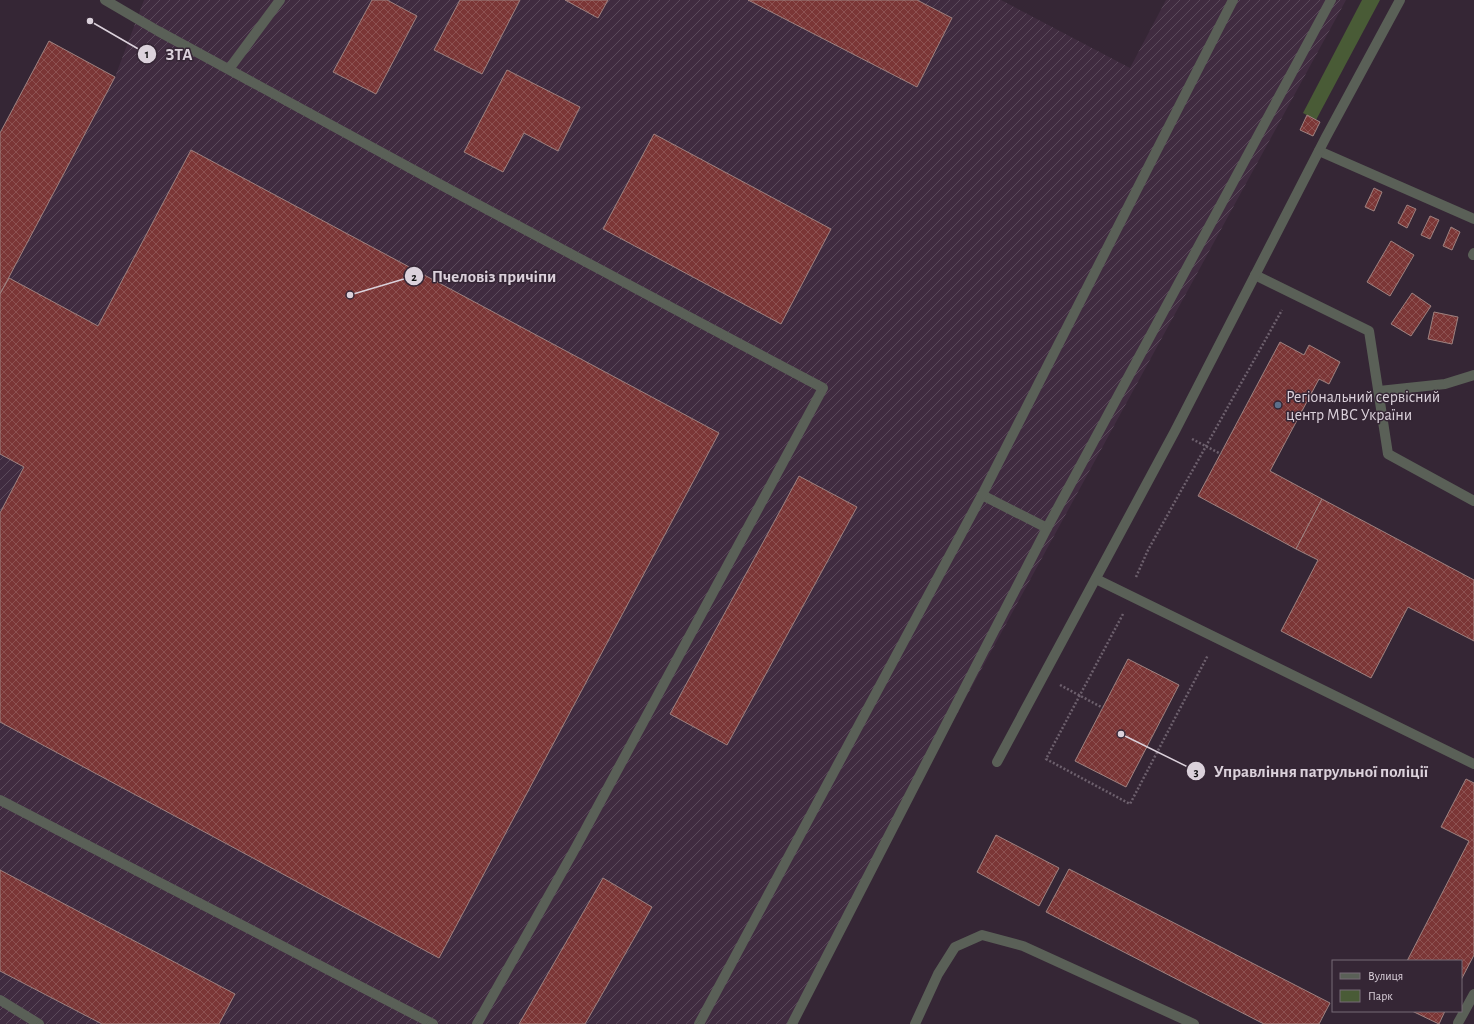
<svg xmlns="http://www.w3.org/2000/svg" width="1474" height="1024" viewBox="0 0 1474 1024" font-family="'Alegreya Sans',sans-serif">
<defs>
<pattern id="industrial-furrows" width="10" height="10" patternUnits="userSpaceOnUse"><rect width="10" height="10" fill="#402c40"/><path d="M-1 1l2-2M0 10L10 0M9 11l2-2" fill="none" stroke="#5b4a5b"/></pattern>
<pattern id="building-cross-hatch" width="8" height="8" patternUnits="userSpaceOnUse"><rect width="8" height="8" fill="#7b3636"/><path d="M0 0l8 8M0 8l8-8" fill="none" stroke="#8d5252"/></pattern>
</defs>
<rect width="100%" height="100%" fill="#352635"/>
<polygon fill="url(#industrial-furrows)" points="144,0 1001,0 1130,68 1166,0 1346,0 788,1024 0,1024 0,133 49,41 115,77"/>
<polygon fill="#495b36" points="1362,0 1380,0 1316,120 1303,113"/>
<g fill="url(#building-cross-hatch)" stroke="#9e8280">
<polygon points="372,0 387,0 417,16 376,94 333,72"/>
<polygon points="460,0 520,0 482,74 434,50"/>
<polygon points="565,0 608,0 598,18"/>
<polygon points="748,0 917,0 952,18 917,87"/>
<polygon points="49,41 115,77 0,294 0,133"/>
<polygon points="507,70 580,107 558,151 524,133 503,172 464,152"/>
<polygon points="1307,115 1320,122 1313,136 1300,130"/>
<polygon points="654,134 831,229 781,324 603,229"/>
<polygon points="191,150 719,433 439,958 0,722 0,513 24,467 0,454 0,294 9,278 98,326"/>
<polygon points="1374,188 1382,192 1374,211 1365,207"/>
<polygon points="1407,205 1416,209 1407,228 1398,223"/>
<polygon points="1430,216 1439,220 1430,239 1421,235"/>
<polygon points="1451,227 1460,232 1452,250 1443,246"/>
<polygon points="1391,241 1414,255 1390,296 1367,282"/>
<polygon points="1412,293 1431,306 1411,336 1391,324"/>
<polygon points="1434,312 1458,317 1452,344 1428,339"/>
<polygon points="1280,342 1304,355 1309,345 1340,362 1329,384 1319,379 1270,471 1322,499 1296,549 1198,496"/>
<polygon points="799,476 857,507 727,745 670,714"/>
<polygon points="1322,499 1474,580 1474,641 1408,607 1371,678 1281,631 1318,560 1296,549"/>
<polygon points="1128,659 1179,685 1126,787 1075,761"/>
<polygon points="1466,779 1474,783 1474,955 1461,980 1461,961 1407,961 1469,841 1441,827"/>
<polygon points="996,835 1059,868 1039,906 977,872"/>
<polygon points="1069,869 1330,1003 1319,1024 1264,1024 1046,912"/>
<polygon points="0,870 235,994 219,1024 102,1024 0,971"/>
<polygon points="603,878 652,907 585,1024 519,1024"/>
<polygon points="1412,1011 1445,1011 1439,1024"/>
</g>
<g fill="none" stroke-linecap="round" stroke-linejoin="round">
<g stroke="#6d606d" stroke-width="2.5" stroke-dasharray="2 2" stroke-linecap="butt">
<polyline points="1192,439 1221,454"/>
<polyline points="1136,577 1148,550 1282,310"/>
<polyline points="1123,614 1046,759 1130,804 1208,655"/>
<polyline points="1060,685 1103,708"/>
</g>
<g stroke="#5a6057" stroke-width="10">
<polyline points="105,0 158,31 445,187 823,388 576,847 477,1024"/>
<polyline points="229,69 280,0"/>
<polyline points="1319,151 1474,219"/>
<polyline points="1473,255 1474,253"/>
<polyline points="1255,275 1369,331 1388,454 1474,501"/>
<polyline points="1379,391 1445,384 1474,375"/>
<polyline points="982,495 1047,528"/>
<polyline points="1096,579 1474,764"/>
<polyline points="997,762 1175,431 1326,137 1400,0"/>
<polyline points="0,800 433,1024"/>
<polyline points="0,1000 39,1024"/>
<polyline points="1458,1023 1474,994"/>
<polyline points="699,1024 982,495 1233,0"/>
<polyline points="792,1024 1047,528 1331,0"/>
<polyline points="915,1024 938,974 955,947 982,935 1023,946 1194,1024"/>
</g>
</g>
<circle fill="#5c6f8a" stroke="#352635" stroke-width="1.5" cx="1278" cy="405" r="4"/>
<g text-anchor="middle" stroke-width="3" stroke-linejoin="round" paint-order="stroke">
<g font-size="16" fill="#dbd1db" stroke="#352635" text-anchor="start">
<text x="1286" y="402">Регіональний сервісний<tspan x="1286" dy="18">центр МВС України</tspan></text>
</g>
</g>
<path fill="none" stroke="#dbd1db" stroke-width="1.5" d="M90 21L147 54M350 295L414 276M1121 734L1196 771"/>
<g fill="#dbd1db" stroke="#352635" stroke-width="1.5">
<circle cx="90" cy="21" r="4"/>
<circle cx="350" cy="295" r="4"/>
<circle cx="1121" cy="734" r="4"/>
<circle cx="147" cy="54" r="10"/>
<circle cx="414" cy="276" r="10"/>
<circle cx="1196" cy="771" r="10"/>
</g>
<g font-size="12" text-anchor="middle" font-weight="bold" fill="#111">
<text x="147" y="58">1</text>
<text x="414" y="281">2</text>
<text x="1196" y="776">3</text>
</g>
<g font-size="17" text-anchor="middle" font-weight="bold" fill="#dbd1db" stroke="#352635" stroke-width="3" stroke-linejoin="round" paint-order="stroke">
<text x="179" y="60">ЗТА</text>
<text x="494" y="282">Пчеловіз причіпи</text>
<text x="1321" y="777">Управління патрульної поліції</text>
</g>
<rect x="1332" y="960" width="130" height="52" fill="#352635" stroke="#776a77"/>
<rect x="1340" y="973" width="20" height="6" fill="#5a6057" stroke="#776a77"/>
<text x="1368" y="980" font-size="12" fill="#dbd1db">Вулиця</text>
<rect x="1340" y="990" width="20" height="12" fill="#495b36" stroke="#776a77"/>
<text x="1368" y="1000" font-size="12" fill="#dbd1db">Парк</text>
</svg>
